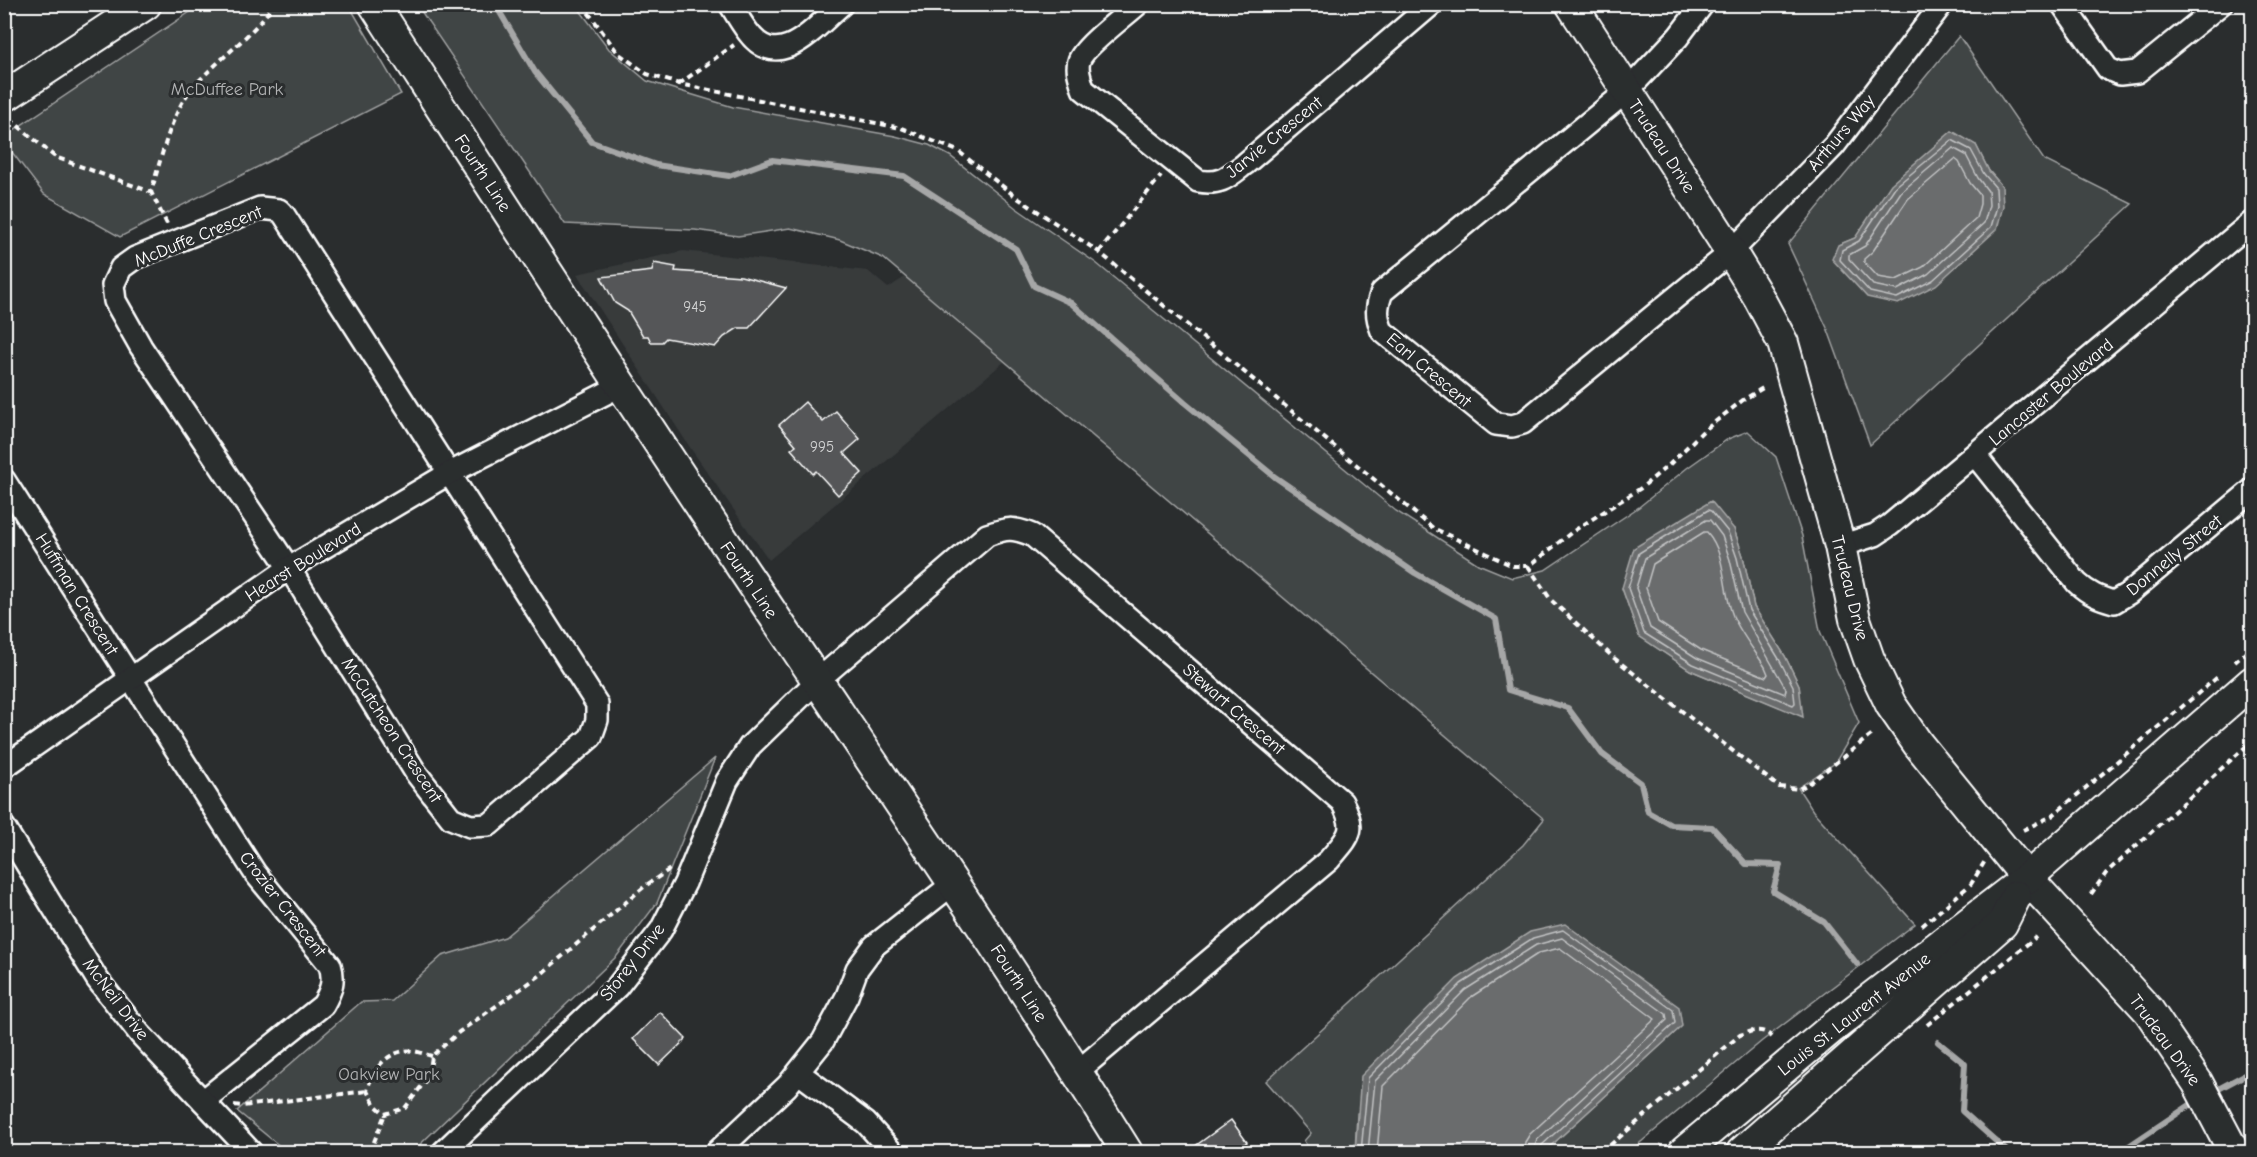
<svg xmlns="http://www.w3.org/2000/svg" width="2257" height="1157" viewBox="0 0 2257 1157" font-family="'Comic Neue',sans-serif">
<rect width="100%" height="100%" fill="#2a2d2e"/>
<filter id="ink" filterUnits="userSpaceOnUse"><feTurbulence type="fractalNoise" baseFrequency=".0167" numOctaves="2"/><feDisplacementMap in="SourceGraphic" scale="12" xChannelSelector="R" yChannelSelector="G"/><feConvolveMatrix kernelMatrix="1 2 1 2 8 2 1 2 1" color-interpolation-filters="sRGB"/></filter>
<g filter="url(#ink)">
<polygon fill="#373a3b" points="683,251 868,271 888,288 905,277 1004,362 769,560 691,449 577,274"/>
<g fill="#414445" stroke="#a0a2a2" stroke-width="1.5" fill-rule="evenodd">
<polygon points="202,4 349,5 401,94 120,237 44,194 5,143 5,136"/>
<path d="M417,5h159l33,44 38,32 86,26 162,29 34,9 21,11 66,52 80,55 300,248 82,53 34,14 33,-8 94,-63 48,-39 41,-29 20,-8 28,26 26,79 18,95 39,92 -24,40 -37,25 15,23 102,113 -153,117 -133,111h-85l138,-126 -325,87 -2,39h-49l3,-3 -5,-8 7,-8 -45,-52 257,-236 21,-26 -661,-561 -43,-18 -50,-12 -52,8 -43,-6 -130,-6zM1734,529l9,27 11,51 31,49 14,29 3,31 -112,-46 -51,-34 -17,-48z"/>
<path d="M1959,36l85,124 88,44 -262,241 -42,-115 -40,-86zM1976,145l13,26 13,15 -164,59 17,-7z"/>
<polygon points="715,758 657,903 617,956 412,1152 287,1152 237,1111 361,1002 392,1001 442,956 505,937"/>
</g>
<g fill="#6a6c6d" stroke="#a6a7a7" stroke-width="1.5">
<polygon points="1952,131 1976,145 1989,171 2002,186 2003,206 1997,229 1936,285 1898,304 1867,297 1832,259 1838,245 1855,238 1891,184"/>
<polygon points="1711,501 1734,529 1743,556 1754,607 1785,656 1799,685 1803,717 1690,670 1639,636 1622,588 1634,548"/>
<polygon points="1565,924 1679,1007 1682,1026 1544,1152 1355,1152 1361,1076 1457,979 1530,932"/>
</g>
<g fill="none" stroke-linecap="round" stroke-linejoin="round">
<g stroke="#c3c4c5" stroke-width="1.5">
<polygon points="1952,140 1971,150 1984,174 1996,188 1997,206 1991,227 1933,280 1897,298 1870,292 1840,260 1842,250 1859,241 1895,187"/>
<polygon points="1953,148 1966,155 1978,178 1988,191 1989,205 1984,223 1928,274 1897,290 1873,285 1849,259 1849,255 1865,246 1901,192"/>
<polygon points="1955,159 1959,162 1970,183 1980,195 1980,204 1976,218 1923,267 1896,280 1878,277 1864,262 1864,259 1873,251 1908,199"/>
<polygon points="1708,510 1711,511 1728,532 1737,558 1749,610 1779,659 1793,686 1795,703 1793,705 1693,664 1644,633 1628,588 1639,553"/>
<polygon points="1706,520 1710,520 1722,536 1730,560 1742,612 1786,689 1785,694 1697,658 1650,628 1636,588 1645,558"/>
<path d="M1704,532h3c20,23 15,57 26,84 8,18 22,35 32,51l3,7 -2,3 -65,-27 -43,-28 -12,-34 7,-24z"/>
<polyline points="1361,1152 1368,1078 1461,984 1533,938 1563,930 1673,1010 1675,1023 1542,1145 1540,1152"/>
<polyline points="1368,1152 1375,1081 1465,990 1536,945 1562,938 1666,1014 1667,1020 1537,1140 1533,1152"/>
<polyline points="1377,1152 1383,1086 1471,997 1539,953 1560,948 1655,1019 1530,1134 1525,1142 1524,1152"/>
</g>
<g stroke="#a6a7a7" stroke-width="6">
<polyline points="495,4 535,72 592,142 656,165 729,176 772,160 904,176 1016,249 1034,286 1071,303 1185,403 1275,477 1415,573 1496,619 1508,690 1568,708 1602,754 1641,783 1648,812 1671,825 1712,827 1746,864 1780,865 1773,891 1824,922 1857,964"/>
<polyline points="1938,1042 1965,1064 1962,1111 2008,1152"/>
<polyline points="2211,1093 2252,1071"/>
<polyline points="2120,1152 2196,1101"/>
</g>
</g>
<g fill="#555758" stroke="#fff" stroke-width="1.5">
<polygon points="654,263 676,267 675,271 741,276 786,288 749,328 738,328 724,337 715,347 666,338 662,342 651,342 648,336 643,336 628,311 615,303 601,277 652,271"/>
<polygon points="805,402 823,422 836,411 860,439 844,453 862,473 838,495 816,471 813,474 791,449 796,445 779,425"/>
<polygon points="660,1012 686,1039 659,1065 633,1039"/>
<polygon points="1231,1120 1247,1142 1232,1152 1187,1152"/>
</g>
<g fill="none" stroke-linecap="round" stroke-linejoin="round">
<g stroke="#fff" stroke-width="26">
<g id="street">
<path d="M730,4c6,10 11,19 18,28 31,42 67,-5 94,-28"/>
<path d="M1138,4c-13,12 -55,43 -59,57 -3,9 2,19 4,28l115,92c23,4 30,-4 47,-17l187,-160"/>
<path d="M1703,4l-25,33 -52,55 -244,200c-6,15 -6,24 0,39l114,93 16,2 11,-3 208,-171 103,-106 108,-142"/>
<polyline points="2062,4 2108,69 2120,74 2137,72 2221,4"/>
<polygon points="260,208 279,210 284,215 597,704 597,720 591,737 489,825 470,826 451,818 416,773 289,568 141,347 115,301 113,285 121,268 135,258"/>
<path d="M1975,455l102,128c12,11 22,15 37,19l15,-9 123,-103"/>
<path d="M4,480l251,393 75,92c5,16 1,26 -7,40l-120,96"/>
<polyline points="1840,546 1875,535 1890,525 2252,222"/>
<polyline points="4,767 289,568 448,474 620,386"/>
<polyline points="4,827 97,979 140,1034 251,1152"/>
<polyline points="799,1073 866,1123 892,1152"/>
<path d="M443,1152l174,-165 44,-57 24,-47 42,-102 23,-35 67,-65 170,-146c20,-7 25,-8 45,0l310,267c16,30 6,35 -13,58l-252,212"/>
<polyline points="717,1152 787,1086 823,1041 847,996 857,969 874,946 954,883"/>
</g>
</g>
<g stroke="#fff" stroke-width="34">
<g id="secondary">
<path d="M374,4c120,186 239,372 362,555 131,197 266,392 391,593"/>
<polyline points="1571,4 1731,252 1759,298 1783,343 1840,546 1855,619 1869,659 1891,705 1918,744 2027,878 2149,1011 2197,1082 2234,1152"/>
<polyline points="4,97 146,4"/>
<polyline points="1684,1152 1832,1028 2027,878 2252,682"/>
<polyline points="1742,1152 2002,924 2016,896"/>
</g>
</g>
<g stroke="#fff" stroke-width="4" stroke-dasharray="6 4.5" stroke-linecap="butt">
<polyline points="582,4 618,53 647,74 679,84 901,128 958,151 1016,197 1099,252 1433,528 1513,566 1528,566 1533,563 1572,532 1641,488 1670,464 1702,432 1743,400 1766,386"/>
<polyline points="679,84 734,45"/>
<polyline points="10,119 55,157 151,192"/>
<path d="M167,224l-16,-32c10,-32 20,-81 43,-106 26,-28 58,-50 80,-82"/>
<polyline points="1099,252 1161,176"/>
<polyline points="1528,566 1551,600 1614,658 1779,787 1799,789 1810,783 1875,732"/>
<polyline points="2235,662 2252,647"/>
<polyline points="2023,830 2052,816 2220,675"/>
<polyline points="2091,894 2107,872 2252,741"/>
<polyline points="1922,926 1971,884 1985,861"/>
<polyline points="1927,1025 2036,937"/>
<path d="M432,1056c-8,-2 -20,-7 -28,-5 -21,4 -32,21 -37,40l8,14 10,9 20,-6 24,-32 3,-20 27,-24 80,-56 106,-90 25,-17"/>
<polyline points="234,1105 243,1106 367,1091"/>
<polyline points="370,1152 385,1114"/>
<path d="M1602,1152l138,-117c12,-4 22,-8 32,2"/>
<polyline points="1653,1152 1662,1145"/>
</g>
<use href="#street" stroke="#2a2d2e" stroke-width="21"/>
<use href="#secondary" stroke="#2a2d2e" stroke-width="30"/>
</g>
</g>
<g text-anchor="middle" stroke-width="6" stroke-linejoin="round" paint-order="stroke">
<g font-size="15" fill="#d4d5d5">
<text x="695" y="312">945</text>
<text x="822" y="452">995</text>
</g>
<g font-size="18" fill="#b3b4b5" stroke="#2a2d2e">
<text x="227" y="95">McDuffee Park</text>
<text x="389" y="1080">Oakview Park</text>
</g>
<g font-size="18" fill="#fff" stroke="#2a2d2e">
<text transform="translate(1841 133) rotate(-50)" y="6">Arthurs Way</text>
<text transform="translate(1274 137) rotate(-39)" y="6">Jarvie Crescent</text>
<text transform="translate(1662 146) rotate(57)" y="6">Trudeau Drive</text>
<text transform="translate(483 173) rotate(57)" y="6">Fourth Line</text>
<text transform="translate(198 236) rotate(-22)" y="6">McDuffe Crescent</text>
<text transform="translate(1429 370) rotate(40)" y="6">Earl Crescent</text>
<text transform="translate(2051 392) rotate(-40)" y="6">Lancaster Boulevard</text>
<text transform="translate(2174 555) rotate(-39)" y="6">Donnelly Street</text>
<text transform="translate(303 562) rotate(-32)" y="6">Hearst Boulevard</text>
<text transform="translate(749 580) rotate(56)" y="6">Fourth Line</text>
<text transform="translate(1850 588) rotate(76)" y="6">Trudeau Drive</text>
<text transform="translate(77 594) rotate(58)" y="6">Huffman Crescent</text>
<text transform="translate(1234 709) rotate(41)" y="6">Stewart Crescent</text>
<text transform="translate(392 730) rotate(57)" y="6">McCutcheon Crescent</text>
<text transform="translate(283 904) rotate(52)" y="6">Crozier Crescent</text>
<text transform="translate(632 962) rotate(-52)" y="6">Storey Drive</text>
<text transform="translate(1019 983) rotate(57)" y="6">Fourth Line</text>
<text transform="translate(116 999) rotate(53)" y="6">McNeil Drive</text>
<text transform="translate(1854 1014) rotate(-38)" y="6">Louis St. Laurent Avenue</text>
<text transform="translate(2165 1040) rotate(54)" y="6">Trudeau Drive</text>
</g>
</g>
<rect width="2257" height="1157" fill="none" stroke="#2a2d2e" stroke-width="24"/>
<rect x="12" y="12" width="2233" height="1133" fill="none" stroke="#fff" stroke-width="2" filter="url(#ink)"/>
</svg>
